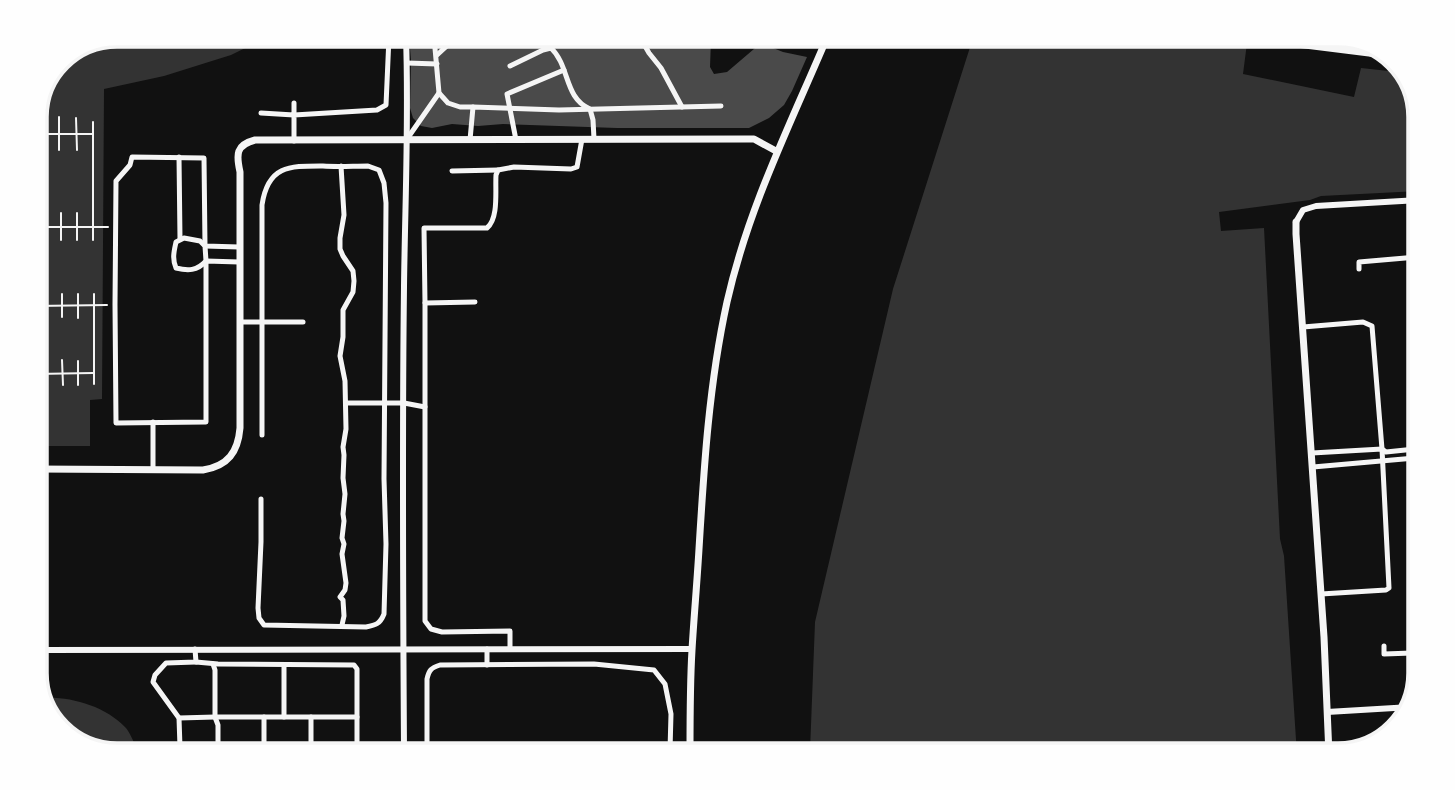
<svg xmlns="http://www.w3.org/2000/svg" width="1455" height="790" viewBox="0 0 1455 790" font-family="'PT Sans Narrow',sans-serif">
<rect width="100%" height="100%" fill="#111"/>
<g fill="#333">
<polygon points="117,35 270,36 231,55 164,76 104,89 102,399 90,400 90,446 35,446 35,112 59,59"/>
<polygon points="972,41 1247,43 1243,74 1354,97 1361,68 1407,73 1420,112 1419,191 1321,196 1310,200 1219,212 1221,231 1264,228 1280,539 1284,556 1297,755 810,751 815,622 893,289"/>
<path d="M42,698c28,-2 63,8 83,29 5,5 8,14 11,20l-56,-1 -31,-28z"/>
</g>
<polygon fill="#4a4a4a" points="409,37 711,39 710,67 714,74 727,72 761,43 783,52 807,57 792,91 784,105 769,118 749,128 617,128 503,124 478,126 452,124 432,128 421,126 413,118 410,108 411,60"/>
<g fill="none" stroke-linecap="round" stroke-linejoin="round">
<g stroke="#f5f5f5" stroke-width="2">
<polyline points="42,117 42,150"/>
<polyline points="76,118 77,150"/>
<polyline points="93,122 93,240"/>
<polyline points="35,134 93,134"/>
<polyline points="59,150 59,117"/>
<polyline points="44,213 44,241"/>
<polyline points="61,213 61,240"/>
<polyline points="77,213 77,240"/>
<polyline points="35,227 108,227"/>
<polyline points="78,294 78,318"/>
<polyline points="35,306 107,305"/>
<polyline points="62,317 62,294"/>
<polyline points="46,318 46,293"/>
<polyline points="46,360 47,385"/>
<polyline points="62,360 63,385"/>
<polyline points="35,374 93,373"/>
<polyline points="94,384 94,294"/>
<polyline points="78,385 78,361"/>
</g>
<g stroke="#f5f5f5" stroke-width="5">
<polyline points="434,37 439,93 448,103 460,107 473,107"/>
<polyline points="641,39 649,53 661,68 682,107"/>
<polyline points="437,55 450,43 461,37"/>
<polyline points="407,63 437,64"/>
<path d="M510,66l33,-16 8,-2c19,18 13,50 39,61l3,11 1,19"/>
<polyline points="261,113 294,115 294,103"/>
<polyline points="407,139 439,93"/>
<polyline points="470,140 473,107 559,110 721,106"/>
<polyline points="516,140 507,94 564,70"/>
<polyline points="294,141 294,115 377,110 386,105 389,37"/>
<polyline points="179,157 180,239"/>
<polyline points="341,166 344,215 340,238 340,249 343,256 353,271 354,281 353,292 343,310 343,337 340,356 345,381 346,429 343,447 344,455 343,478 345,494 343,514 344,521 342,538 344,544 342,554 346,583 345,590 340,597 343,600 344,616 342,625"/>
<polyline points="452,171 498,170"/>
<path d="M184,238l16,3 5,5 1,15c-9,10 -18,10 -30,7 -4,-9 -2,-17 0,-26z"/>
<polyline points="239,262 206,261 206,422 116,423 115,305 116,181 130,165 132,157 204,158 205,246 239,247"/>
<polyline points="1359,269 1359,262 1417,257"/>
<path d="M475,302l-50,1 -1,-75h63c12,-10 8,-38 9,-53l2,-5 16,-3 57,2 6,-2 5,-28"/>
<polyline points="425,303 425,621 431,629 442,632 510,631 510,649"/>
<polyline points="240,322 303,322"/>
<polyline points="1303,327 1363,322 1372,326 1382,449 1389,588 1386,590 1321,594"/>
<polyline points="346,403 404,403 425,407"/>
<polyline points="1312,453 1382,449 1386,452 1415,449"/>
<polyline points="1313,467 1415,458"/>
<polyline points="153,470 153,422"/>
<path d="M261,499v43l-3,66 1,10 5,7 102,2c10,-2 14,-3 18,-13l2,-70 -2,-65 2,-276 -2,-20 -5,-13 -11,-4c-15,0 -30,1 -45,0 -33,0 -55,-1 -61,39v230"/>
<polyline points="1384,646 1384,654 1412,653"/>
<polyline points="196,662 218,664 354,665 357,669 357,748"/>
<polyline points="213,664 215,670 215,717 218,725 218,747"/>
<polyline points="487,665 487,649"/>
<polyline points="284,717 357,717"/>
<polyline points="179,718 215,717 284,717 284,665"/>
<polyline points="180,747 179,718 153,682 155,675 166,663 196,662 195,649"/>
<polyline points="264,748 264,717"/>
<polyline points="311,748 311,717"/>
<path d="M427,749v-70c2,-9 4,-11 13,-14l154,-1 60,6 11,14 6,30 -1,36"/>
</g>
<g stroke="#f5f5f5" stroke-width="6">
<polyline points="1298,43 1301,45 1389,56"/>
<polyline points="1296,222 1303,210 1316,206 1419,200"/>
<polyline points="35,650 692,649"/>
<polyline points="1327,712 1411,707"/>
<path d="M404,749c-1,-154 -2,-308 0,-462 1,-84 5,-167 2,-250"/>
</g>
<g stroke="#f5f5f5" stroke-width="7">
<polyline points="1296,222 1296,234 1324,637 1329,755"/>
<path d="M35,469l168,1c25,-4 35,-18 37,-42v-256c-4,-18 -4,-27 15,-32l491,-1h8l22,12"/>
<path d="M690,751c0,-34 0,-68 2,-101 2,-34 5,-67 7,-101 5,-83 10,-165 28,-247 21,-93 62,-175 99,-262"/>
</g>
</g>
<path d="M0 0H1455V790H0ZM117 47H1338A70 70 0 0 1 1408 117V673A70 70 0 0 1 1338 743H117A70 70 0 0 1 47 673V117A70 70 0 0 1 117 47Z" fill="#fefefe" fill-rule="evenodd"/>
<path fill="none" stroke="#f5f5f5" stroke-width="3.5" d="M117 47H1338A70 70 0 0 1 1408 117V673A70 70 0 0 1 1338 743H117A70 70 0 0 1 47 673V117A70 70 0 0 1 117 47Z"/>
</svg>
